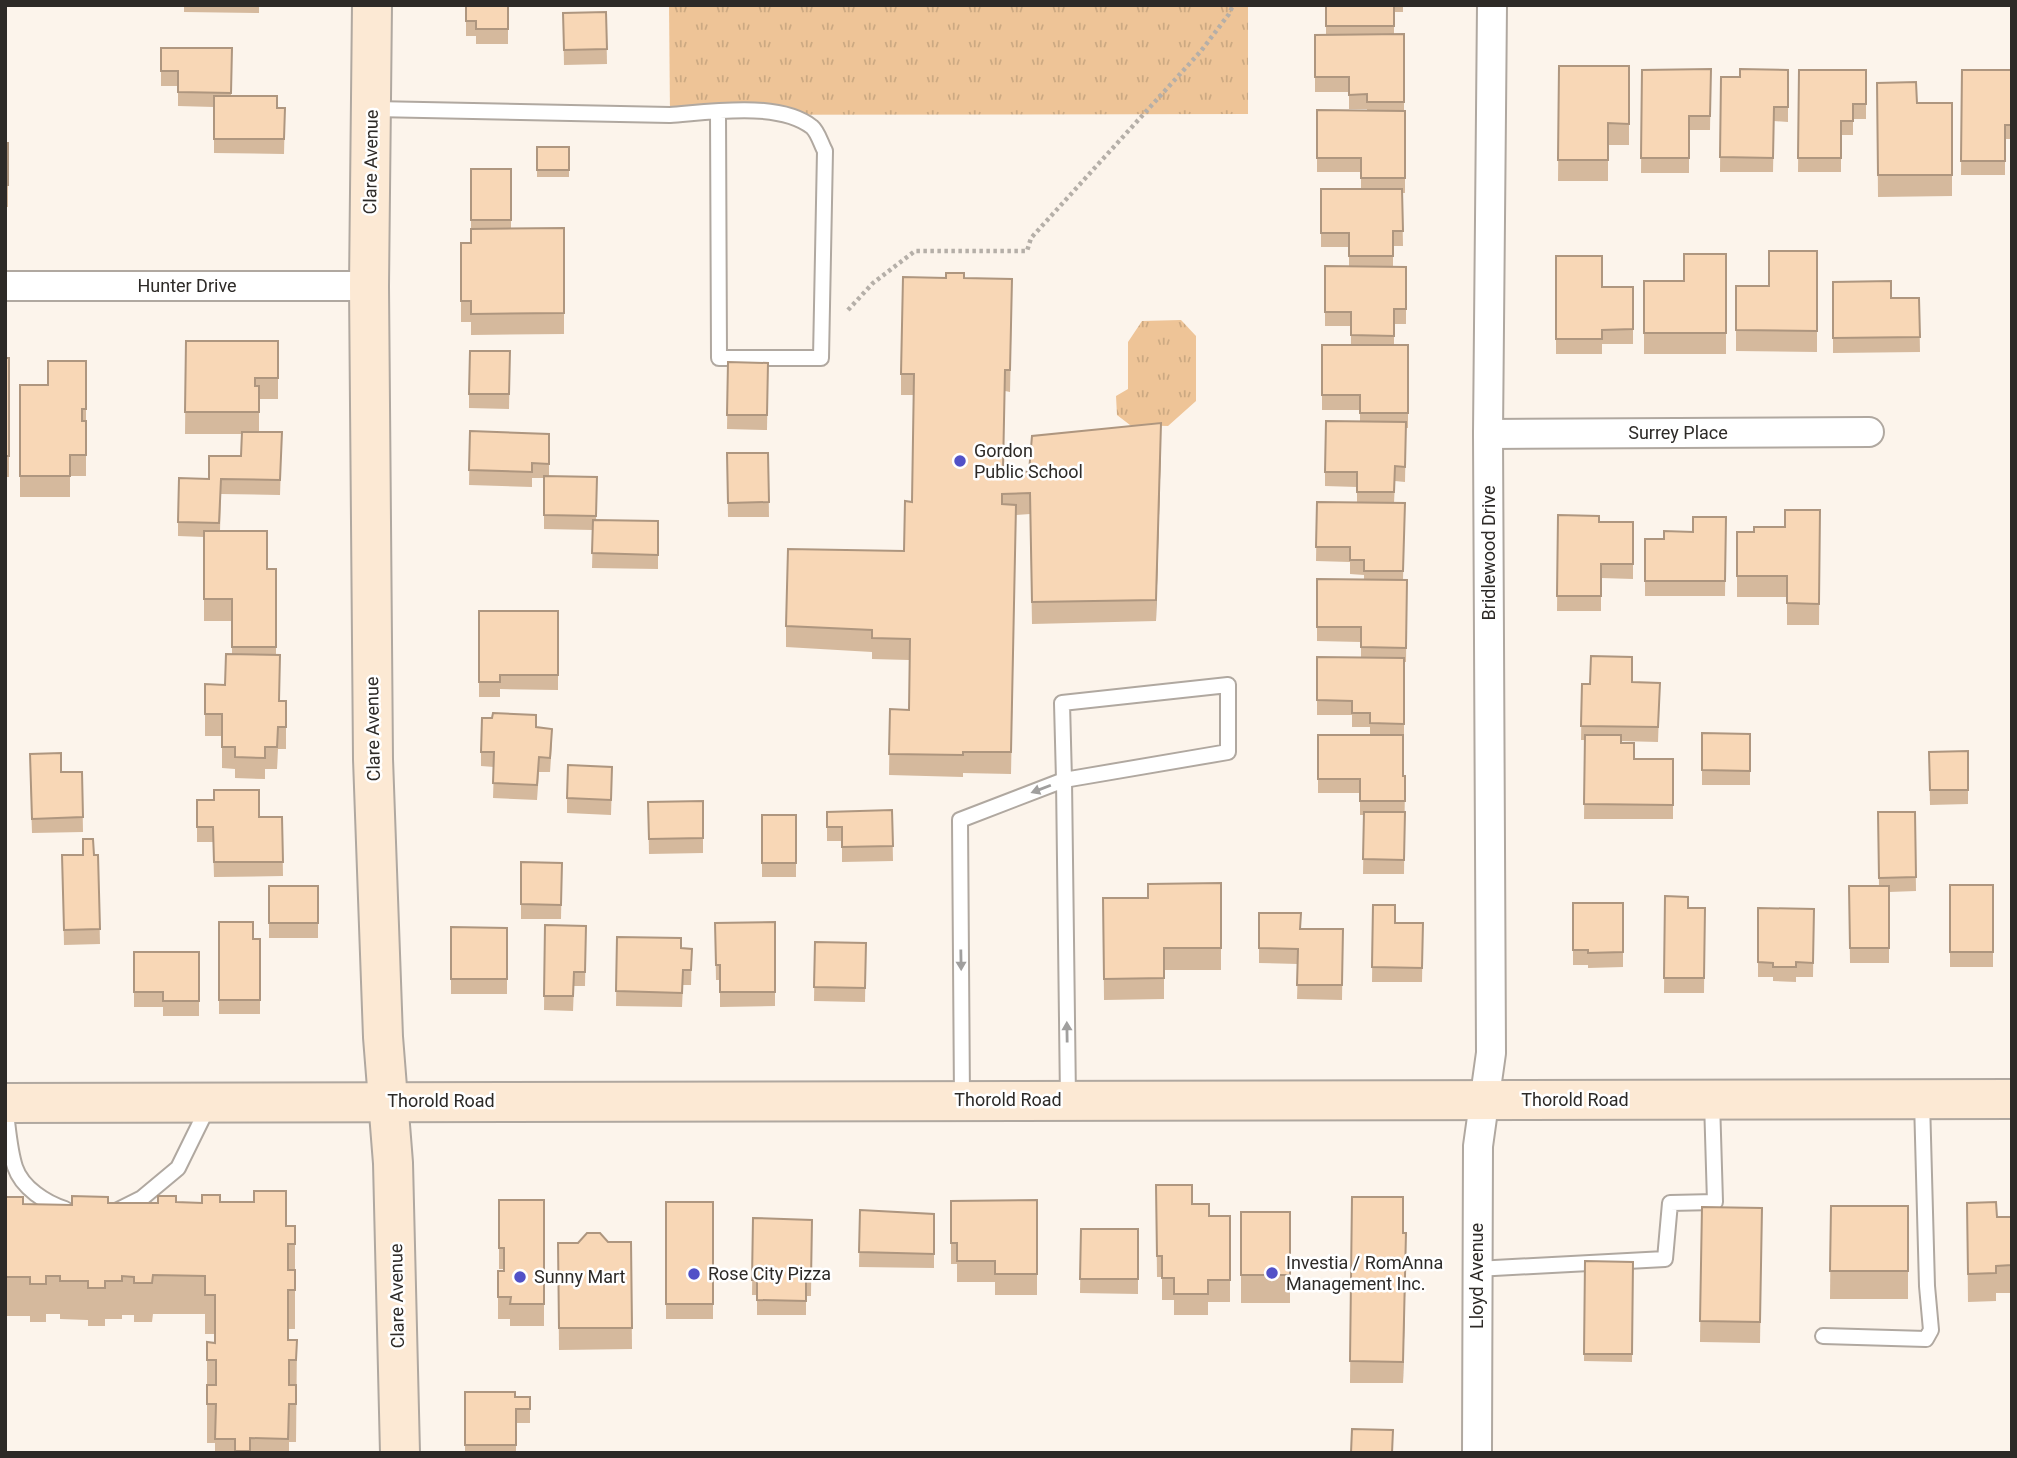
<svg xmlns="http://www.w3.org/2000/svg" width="2017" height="1458" viewBox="0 0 2017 1458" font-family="Roboto,sans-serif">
<defs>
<pattern id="park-tufts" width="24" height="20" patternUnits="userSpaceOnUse" patternTransform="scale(1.75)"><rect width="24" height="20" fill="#eec497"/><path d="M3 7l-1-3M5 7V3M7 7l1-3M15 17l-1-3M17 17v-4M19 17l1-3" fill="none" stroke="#cca982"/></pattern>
</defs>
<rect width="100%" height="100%" fill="#fcf4eb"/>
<g fill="url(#park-tufts)">
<polygon points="669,5 1248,5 1248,114 670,115"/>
<polygon points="1181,320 1196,336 1196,401 1168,426 1130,425 1117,415 1116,396 1128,389 1128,342 1142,321"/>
</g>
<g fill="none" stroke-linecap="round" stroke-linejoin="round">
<g stroke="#b0a8a0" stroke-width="18">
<g id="lane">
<path d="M374,109l296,6c40,-3 109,-14 142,12 6,5 9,17 13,24l-4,207h-102l-1,-246"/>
<polygon points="1228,685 1228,752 1064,780 1062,703"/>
<polyline points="962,1100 960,820 1064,780 1068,1099"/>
<path d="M5,1106c3,19 4,43 10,61 7,21 31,36 50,42"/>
<polyline points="116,1211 142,1198 178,1168 208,1107"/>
<polyline points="1476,1269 1665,1259 1670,1203 1715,1202 1712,1101"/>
<polyline points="1823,1336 1926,1339 1931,1330 1927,1286 1922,1101"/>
</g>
</g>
<g stroke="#b0a8a0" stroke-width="32">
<g id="street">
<polyline points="5,286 369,286"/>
<polyline points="1488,434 1869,432"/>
<polyline points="1477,1453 1478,1146 1491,1053 1488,434 1492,5"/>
</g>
</g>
<g stroke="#b0a8a0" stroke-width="42">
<g id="secondary">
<polyline points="372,5 369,286 373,759 383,1037 393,1163 400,1453"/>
<polyline points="5,1103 2012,1099"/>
</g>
</g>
<polyline stroke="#b5afa8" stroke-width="4.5" stroke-dasharray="3.5 3.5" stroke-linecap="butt" points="848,310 873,283 915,251 1027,251 1031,238 1201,51 1229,14 1233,5"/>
<use href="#lane" stroke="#fff" stroke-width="14"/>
<use href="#street" stroke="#fff" stroke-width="28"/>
<use href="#secondary" stroke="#fce9d4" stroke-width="38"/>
</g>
<g fill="#d5b99d">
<polygon points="184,5 259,5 259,13 184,12"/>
<polygon points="466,5 508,5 508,44 476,44 476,36 466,36"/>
<polygon points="1326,5 1403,5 1403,12 1394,12 1394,34 1404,34 1404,111 1405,111 1405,193 1402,193 1403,246 1393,246 1393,267 1406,267 1406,324 1394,324 1394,345 1408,345 1408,428 1406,428 1405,482 1395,481 1394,503 1405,503 1403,580 1407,580 1406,662 1404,662 1404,739 1403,739 1403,776 1405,776 1404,874 1363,874 1364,815 1360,815 1360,793 1318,793 1318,735 1370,735 1370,727 1352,727 1352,715 1317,715 1317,657 1361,657 1361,642 1317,641 1317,579 1364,579 1364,575 1350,574 1350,562 1316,561 1317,502 1357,502 1357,487 1325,486 1325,472 1360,421 1360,410 1322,410 1322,345 1351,345 1351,326 1325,326 1325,266 1349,267 1349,247 1321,247 1321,189 1361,189 1361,172 1317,172 1317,110 1367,111 1367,109 1349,109 1349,92 1315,92 1315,35 1326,34"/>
<polygon points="606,12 607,64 564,65 563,13"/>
<polygon points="161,48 232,48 231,96 277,108 285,108 284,154 214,153 214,107 178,106 178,86 161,86"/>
<polygon points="1559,66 1629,66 1629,145 1608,145 1608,181 1558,181"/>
<polygon points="1711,69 1710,130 1689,130 1689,173 1641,173 1642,70"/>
<polygon points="1788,70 1788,122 1774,121 1773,172 1720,172 1721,77 1740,77"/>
<polygon points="1799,70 1866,70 1866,119 1853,119 1853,135 1841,135 1841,172 1798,172"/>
<polygon points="1962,70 2012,70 2012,139 2005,139 2005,175 1961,175"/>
<polygon points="1877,83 1917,103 1952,103 1952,196 1878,197"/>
<rect x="5" y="143" width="3" height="64"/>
<rect x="537" y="147" width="32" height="30"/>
<polygon points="471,169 511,169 511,229 564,228 564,334 471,335 471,322 461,322 461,243 471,243"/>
<polygon points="1817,251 1817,352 1736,351 1736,286 1769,286"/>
<polygon points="1726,254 1726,354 1644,354 1644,281 1684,281"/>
<polygon points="1556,256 1602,287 1633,287 1633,344 1602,344 1602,354 1556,354"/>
<polygon points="946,278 964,278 1012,300 1010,392 1005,391 1003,471 1029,472 1161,445 1156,621 1032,624 1030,514 1016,515 1011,774 963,773 963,777 889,775 890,709 909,710 909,660 872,659 872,652 786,647 786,626 904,551 912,502 914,395 901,395 901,374"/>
<polygon points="1833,282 1891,298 1919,298 1920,352 1833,353"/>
<polygon points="186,341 278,341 278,399 259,399 259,432 282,432 280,495 221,494 220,531 267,569 276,569 276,655 279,701 286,701 286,749 278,749 277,769 265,769 265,779 235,778 235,769 222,768 222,736 205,736 205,684 225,685 232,654 232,621 204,621 204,537 178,536 178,522 209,479 241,456 242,434 185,434"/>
<polygon points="510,351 509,409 469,408 469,394"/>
<rect x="5" y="358" width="4" height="119"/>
<polygon points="86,361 86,476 70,476 70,497 20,497 20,385 48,385"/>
<polygon points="728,362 768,363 767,430 727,429"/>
<polygon points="470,431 549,434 549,476 597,477 596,520 658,521 658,569 592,568 593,530 544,529 544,478 532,478 532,487 469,485"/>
<polygon points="727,453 768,453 769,517 728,517"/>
<polygon points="1820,510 1819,625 1787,625 1787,597 1737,597 1737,532 1754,532 1785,527"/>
<polygon points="1558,515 1599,522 1633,522 1633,579 1601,578 1601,611 1557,611"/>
<polygon points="1726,517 1725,596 1645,596 1645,539 1664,539 1693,532"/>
<polygon points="479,611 558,611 558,690 500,689 500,697 479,697"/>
<polygon points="1632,682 1660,683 1658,742 1621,741 1621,743 1634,759 1673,759 1673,819 1584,819 1585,740 1581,740 1582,684"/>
<polygon points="536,727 552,743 550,772 539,772 537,800 493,798 494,767 481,766 481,752"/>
<polygon points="1702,733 1750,734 1750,785 1702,785"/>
<polygon points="1929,752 1968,790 1968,804 1930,805"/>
<polygon points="30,768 61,772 82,772 83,832 32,833"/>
<polygon points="612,781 611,815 567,813 567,798"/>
<polygon points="197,800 259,817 282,817 283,876 214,877 213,842 197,842"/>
<polygon points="703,801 703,853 649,854 648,802"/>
<polygon points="892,810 893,861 842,862 842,841 827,841 827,812"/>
<polygon points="1878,812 1915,812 1916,891 1889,892 1889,963 1850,963 1849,886 1879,886"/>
<rect x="762" y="815" width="34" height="62"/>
<polygon points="62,855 98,855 100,944 64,945"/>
<polygon points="521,862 562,863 561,919 521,919"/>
<polygon points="1221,883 1221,970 1164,970 1164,999 1104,1000 1103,898 1148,898"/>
<rect x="1950" y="885" width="43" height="82"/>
<rect x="269" y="886" width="49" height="52"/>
<polygon points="1665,896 1688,908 1705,908 1704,993 1664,993"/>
<polygon points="1573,903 1623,903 1623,967 1588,968 1588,965 1573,965"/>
<polygon points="1373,905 1395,923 1423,923 1422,982 1372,982"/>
<polygon points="1758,908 1814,909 1813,977 1796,977 1796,982 1773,981 1773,977 1758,977"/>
<polygon points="219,922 253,939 260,939 260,1014 219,1014"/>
<polygon points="775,922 775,1006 720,1007 720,980 716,980 715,923"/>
<polygon points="545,925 586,926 585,986 574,986 573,1011 544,1010"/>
<polygon points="451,927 507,928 507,994 451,994"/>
<polygon points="1301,929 1343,929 1342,1000 1297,999 1298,964 1259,963 1259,948"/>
<polygon points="617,937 681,949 692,949 691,985 683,985 682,1007 616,1006"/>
<polygon points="815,942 866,943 865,1002 814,1001"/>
<polygon points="134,952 199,952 199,1016 163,1016 163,1007 134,1007"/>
<polygon points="1156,1185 1192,1204 1209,1216 1230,1216 1230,1302 1208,1302 1208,1315 1174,1315 1174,1300 1162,1300 1162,1277 1157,1277"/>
<polygon points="5,1197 23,1204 72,1205 108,1203 220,1202 286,1226 295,1226 295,1329 288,1329 288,1340 297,1340 296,1442 289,1442 289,1453 215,1453 215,1443 207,1443 207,1342 215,1343 215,1334 205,1334 205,1314 153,1314 152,1322 134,1322 134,1315 122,1315 122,1319 105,1319 105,1326 88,1326 88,1320 60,1319 60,1314 46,1314 46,1322 30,1322 30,1316 5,1316"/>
<polygon points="1352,1197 1403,1233 1406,1255 1403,1383 1350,1383"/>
<polygon points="499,1200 544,1200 544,1326 510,1326 510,1319 498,1319 498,1271 504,1271 504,1269 499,1269"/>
<polygon points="1037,1200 1037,1295 995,1295 995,1282 957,1282 957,1264 951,1264 951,1201"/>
<rect x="666" y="1202" width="47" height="117"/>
<polygon points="1967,1203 1997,1217 2012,1217 2012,1293 1996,1293 1996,1301 1968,1302"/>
<polygon points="1831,1206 1908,1206 1908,1299 1830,1299"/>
<polygon points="1702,1207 1762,1208 1760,1343 1700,1342"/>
<polygon points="860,1210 934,1214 934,1268 859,1267"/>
<rect x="1241" y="1212" width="49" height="91"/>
<polygon points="753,1218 812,1220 811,1296 806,1296 806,1315 757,1315 757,1295 752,1295"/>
<polygon points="1081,1229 1138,1229 1138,1294 1080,1293"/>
<polygon points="631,1242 632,1349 559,1350 558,1243"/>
<polygon points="1585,1261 1633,1262 1632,1362 1584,1361"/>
<polygon points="465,1392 515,1397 530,1397 530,1423 516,1423 516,1453 465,1453"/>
</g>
<g fill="#ae967f">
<polygon points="1161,423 1161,445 1156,621 1156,600"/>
<polygon points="1406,1233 1406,1255 1403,1383 1403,1362"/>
</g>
<g fill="#f8d7b6" stroke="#ae967f" stroke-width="2">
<polygon points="466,5 508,5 508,29 476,29 476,21 466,21"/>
<rect x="1326" y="5" width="68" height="21"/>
<polygon points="606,12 607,49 564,50 563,13"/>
<polygon points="1404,34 1404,102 1367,102 1367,94 1349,95 1349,77 1315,77 1315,35"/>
<polygon points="161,48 232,48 231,93 178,92 178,71 161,71"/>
<polygon points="1559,66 1629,66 1629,124 1608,123 1608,160 1558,160"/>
<polygon points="1711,69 1710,116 1689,116 1689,158 1641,158 1642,70"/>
<polygon points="1740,69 1788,70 1788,107 1774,107 1773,158 1720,157 1721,77 1740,77"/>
<polygon points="1799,70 1866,70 1866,104 1853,104 1853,121 1841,121 1841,158 1798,158"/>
<polygon points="1962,70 2012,70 2012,125 2005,125 2005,161 1961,161"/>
<polygon points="1916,82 1917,103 1952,103 1952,175 1878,175 1877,83"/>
<polygon points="214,96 277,96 277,108 285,108 284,139 214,139"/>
<polygon points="1317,110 1405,111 1405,178 1361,178 1361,158 1317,158"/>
<rect x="5" y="143" width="3" height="42"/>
<rect x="537" y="147" width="32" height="23"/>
<rect x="471" y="169" width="40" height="51"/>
<polygon points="1321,189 1402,189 1403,231 1393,231 1393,256 1349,256 1349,233 1321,233"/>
<polygon points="564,228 564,313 471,314 471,301 461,301 461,243 471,243 471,229"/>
<polygon points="1769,251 1817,251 1817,331 1736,330 1736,286 1769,286"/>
<polygon points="1684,254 1726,254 1726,333 1644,333 1644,281 1684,281"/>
<polygon points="1556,256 1602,256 1602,287 1633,287 1633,329 1602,330 1602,339 1556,339"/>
<polygon points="1325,266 1406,267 1406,309 1394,309 1394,336 1351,335 1351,312 1325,312"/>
<polygon points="946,273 964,273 964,278 1012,279 1010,370 1005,370 1003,470 1029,472 1032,436 1161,423 1156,600 1032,602 1030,493 1002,494 1002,504 1016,505 1011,752 963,752 963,755 889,754 890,709 909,710 910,639 872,638 872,630 786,626 788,549 904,551 905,501 912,502 914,374 901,374 903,277 946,278"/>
<polygon points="1891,281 1891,298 1919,298 1920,337 1833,338 1833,282"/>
<polygon points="186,341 278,341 278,378 255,378 255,386 259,386 259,412 185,412"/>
<polygon points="1322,345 1408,345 1408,413 1360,413 1360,395 1322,395"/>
<polygon points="470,351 510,351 509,394 469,394"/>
<rect x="5" y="358" width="4" height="98"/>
<polygon points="48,361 86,361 86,409 82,409 82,421 86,421 86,455 70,455 70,476 20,476 20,385 48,385"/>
<polygon points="728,362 768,363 767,415 727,415"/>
<polygon points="1326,421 1406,422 1405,467 1395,466 1394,492 1357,492 1357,472 1325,472"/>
<polygon points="470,431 549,434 549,464 532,463 532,472 469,470"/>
<polygon points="242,432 282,432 280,480 221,479 219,523 178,522 179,478 209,479 209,456 241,456"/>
<polygon points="727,453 768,453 769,502 728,503"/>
<polygon points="544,476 597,477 596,516 544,515"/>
<polygon points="1317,502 1405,503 1403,571 1364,571 1364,560 1350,560 1350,547 1316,547"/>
<polygon points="1785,510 1820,510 1819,604 1787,603 1787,576 1737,576 1737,532 1754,532 1754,527 1785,527"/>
<polygon points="1558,515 1599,516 1599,522 1633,522 1633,564 1601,564 1601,596 1557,596"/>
<polygon points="1693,517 1726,517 1725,581 1645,581 1645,539 1664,539 1664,531 1693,532"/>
<polygon points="593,520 658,521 658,555 592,553"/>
<polygon points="204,531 267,531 267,569 276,569 276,647 232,647 232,599 204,599"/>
<polygon points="1317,579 1407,580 1406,648 1361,647 1361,627 1317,627"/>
<polygon points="479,611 558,611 558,675 500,675 500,682 479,682"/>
<polygon points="226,654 280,655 279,701 286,701 286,727 278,727 277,747 265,747 265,758 235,757 235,747 222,747 222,714 205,714 205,684 225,685"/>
<polygon points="1591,656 1632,657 1632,682 1660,683 1658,727 1581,726 1582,684 1590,684"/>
<polygon points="1317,657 1404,658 1404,724 1370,723 1370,713 1352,713 1352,701 1317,700"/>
<polygon points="493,713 536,715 536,727 552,729 550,758 539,757 537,785 493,783 494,752 481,752 482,718 492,718"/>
<polygon points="1702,733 1750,734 1750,771 1702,770"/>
<polygon points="1318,735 1403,735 1403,776 1405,776 1405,801 1360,801 1360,779 1318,779"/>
<polygon points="1585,735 1621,735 1621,743 1634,743 1634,759 1673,759 1673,805 1584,804"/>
<polygon points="1968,751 1968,790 1930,790 1929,752"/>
<polygon points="61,753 61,772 82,772 83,817 32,819 30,754"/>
<polygon points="568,765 612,767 611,800 567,798"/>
<polygon points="214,790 259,790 259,817 282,817 283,862 214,862 213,827 197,827 197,800 214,800"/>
<polygon points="703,801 703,838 649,839 648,802"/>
<polygon points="892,810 893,846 842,847 842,827 827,827 827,812"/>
<polygon points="1364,812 1405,812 1404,860 1363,859"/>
<polygon points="1878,812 1915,812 1916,877 1879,878"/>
<rect x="762" y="815" width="34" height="48"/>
<polygon points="83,839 93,839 94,855 98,855 100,929 64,930 62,855 83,855"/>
<polygon points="521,862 562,863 561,905 521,904"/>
<polygon points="1221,883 1221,948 1164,948 1164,978 1104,979 1103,898 1148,898 1148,884"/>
<rect x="1950" y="885" width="43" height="67"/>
<rect x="269" y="886" width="49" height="37"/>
<polygon points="1849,886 1889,886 1889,948 1850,948"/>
<polygon points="1665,896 1688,897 1688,908 1705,908 1704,978 1664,978"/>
<polygon points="1573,903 1623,903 1623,952 1588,953 1588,950 1573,950"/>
<polygon points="1373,905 1395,905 1395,923 1423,923 1422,968 1372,967"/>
<polygon points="1758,908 1814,909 1813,963 1796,962 1796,967 1773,967 1773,963 1758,962"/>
<polygon points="1259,913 1301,913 1300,929 1343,929 1342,985 1297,985 1298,949 1259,948"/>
<polygon points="219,922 253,922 253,939 260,939 260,1000 219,1000"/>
<polygon points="775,922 775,992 720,992 720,965 716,965 715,923"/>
<polygon points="545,925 586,926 585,972 574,972 573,996 544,996"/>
<polygon points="451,927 507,928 507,979 451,979"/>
<polygon points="617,937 681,938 681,948 692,949 691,970 683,970 682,993 616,991"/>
<polygon points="815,942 866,943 865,988 814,987"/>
<polygon points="134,952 199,952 199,1001 163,1001 163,992 134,992"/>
<polygon points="1156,1185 1192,1185 1192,1204 1209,1204 1209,1216 1230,1216 1230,1280 1208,1280 1208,1294 1174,1294 1174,1278 1162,1278 1162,1256 1157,1256"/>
<polygon points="254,1191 286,1191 286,1226 295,1226 295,1244 288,1244 288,1270 295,1270 295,1290 288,1290 288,1340 297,1340 296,1360 289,1360 289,1385 296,1385 296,1404 289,1404 288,1439 250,1438 250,1451 235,1451 235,1439 215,1439 216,1404 207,1404 207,1385 216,1385 216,1360 207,1360 207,1342 215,1343 215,1295 205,1295 205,1276 153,1275 152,1283 134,1283 134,1277 122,1276 122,1281 105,1281 105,1288 88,1288 88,1281 60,1281 60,1276 46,1276 46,1284 30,1284 30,1277 5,1277 5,1197 23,1197 23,1204 72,1205 72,1196 108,1197 108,1203 158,1203 158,1196 176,1196 176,1202 202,1203 202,1195 220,1195 220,1202 254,1202"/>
<polygon points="1352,1197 1403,1197 1403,1233 1406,1233 1403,1362 1350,1361"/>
<polygon points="499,1200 544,1200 544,1304 510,1304 511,1297 498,1297 498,1271 504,1271 504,1248 499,1248"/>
<polygon points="1037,1200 1037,1274 995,1274 995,1261 957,1261 957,1243 951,1243 951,1201"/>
<rect x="666" y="1202" width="47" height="102"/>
<polygon points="1996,1202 1997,1217 2012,1217 2012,1265 1996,1266 1996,1273 1968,1274 1967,1203"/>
<polygon points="1831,1206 1908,1206 1908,1271 1830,1271"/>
<polygon points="1702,1207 1762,1208 1760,1322 1700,1321"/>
<polygon points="860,1210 934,1214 934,1254 859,1252"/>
<rect x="1241" y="1212" width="49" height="63"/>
<polygon points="753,1218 812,1220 811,1281 806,1281 806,1301 757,1300 757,1280 752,1280"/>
<polygon points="1081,1229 1138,1229 1138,1279 1080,1279"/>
<polygon points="587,1233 600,1233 608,1242 631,1242 632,1328 559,1328 558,1243 578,1243"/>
<polygon points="1585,1261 1633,1262 1632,1354 1584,1354"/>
<polygon points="465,1392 515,1392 515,1397 530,1397 530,1409 516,1409 516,1445 465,1445"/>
<polygon points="1352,1429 1393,1430 1392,1453 1351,1453"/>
</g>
<defs><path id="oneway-solid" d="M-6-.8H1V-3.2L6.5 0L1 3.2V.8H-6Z" transform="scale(1.75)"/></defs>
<g fill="#a09f9e">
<use href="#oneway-solid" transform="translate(1041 789) rotate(159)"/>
<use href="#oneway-solid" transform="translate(961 960) rotate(89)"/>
<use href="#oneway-solid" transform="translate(1067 1032) rotate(-91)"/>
</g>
<g fill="#5251c7" stroke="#fff" stroke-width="2.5">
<circle cx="960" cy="461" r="7"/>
<circle cx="1272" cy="1273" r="7"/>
<circle cx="694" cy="1274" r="7"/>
<circle cx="520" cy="1277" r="7"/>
</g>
<g text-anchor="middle" stroke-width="5" stroke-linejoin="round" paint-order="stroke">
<g font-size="18" fill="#2d2a27" stroke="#fff">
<text transform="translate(371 162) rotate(-89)" y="6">Clare Avenue</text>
<text x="187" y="292">Hunter Drive</text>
<text x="1678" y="439">Surrey Place</text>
<text transform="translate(1489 553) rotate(-90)" y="6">Bridlewood Drive</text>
<text transform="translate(373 729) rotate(-91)" y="6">Clare Avenue</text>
<text x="1008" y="1106">Thorold Road</text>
<text x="1575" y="1106">Thorold Road</text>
<text x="441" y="1107">Thorold Road</text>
<text transform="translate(1477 1276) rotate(-90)" y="6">Lloyd Avenue</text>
<text transform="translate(397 1296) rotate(-91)" y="6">Clare Avenue</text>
</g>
<g font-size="18" fill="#2d2a27" stroke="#fff" text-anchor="start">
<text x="974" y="457">Gordon<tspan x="974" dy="21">Public School</tspan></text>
<text x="1286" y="1269">Investia / RomAnna<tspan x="1286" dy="21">Management Inc.</tspan></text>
<text x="708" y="1280">Rose City Pizza</text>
<text x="534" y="1283">Sunny Mart</text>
</g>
</g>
<rect width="2017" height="1458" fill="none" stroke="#2d2a27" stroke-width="14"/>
</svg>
